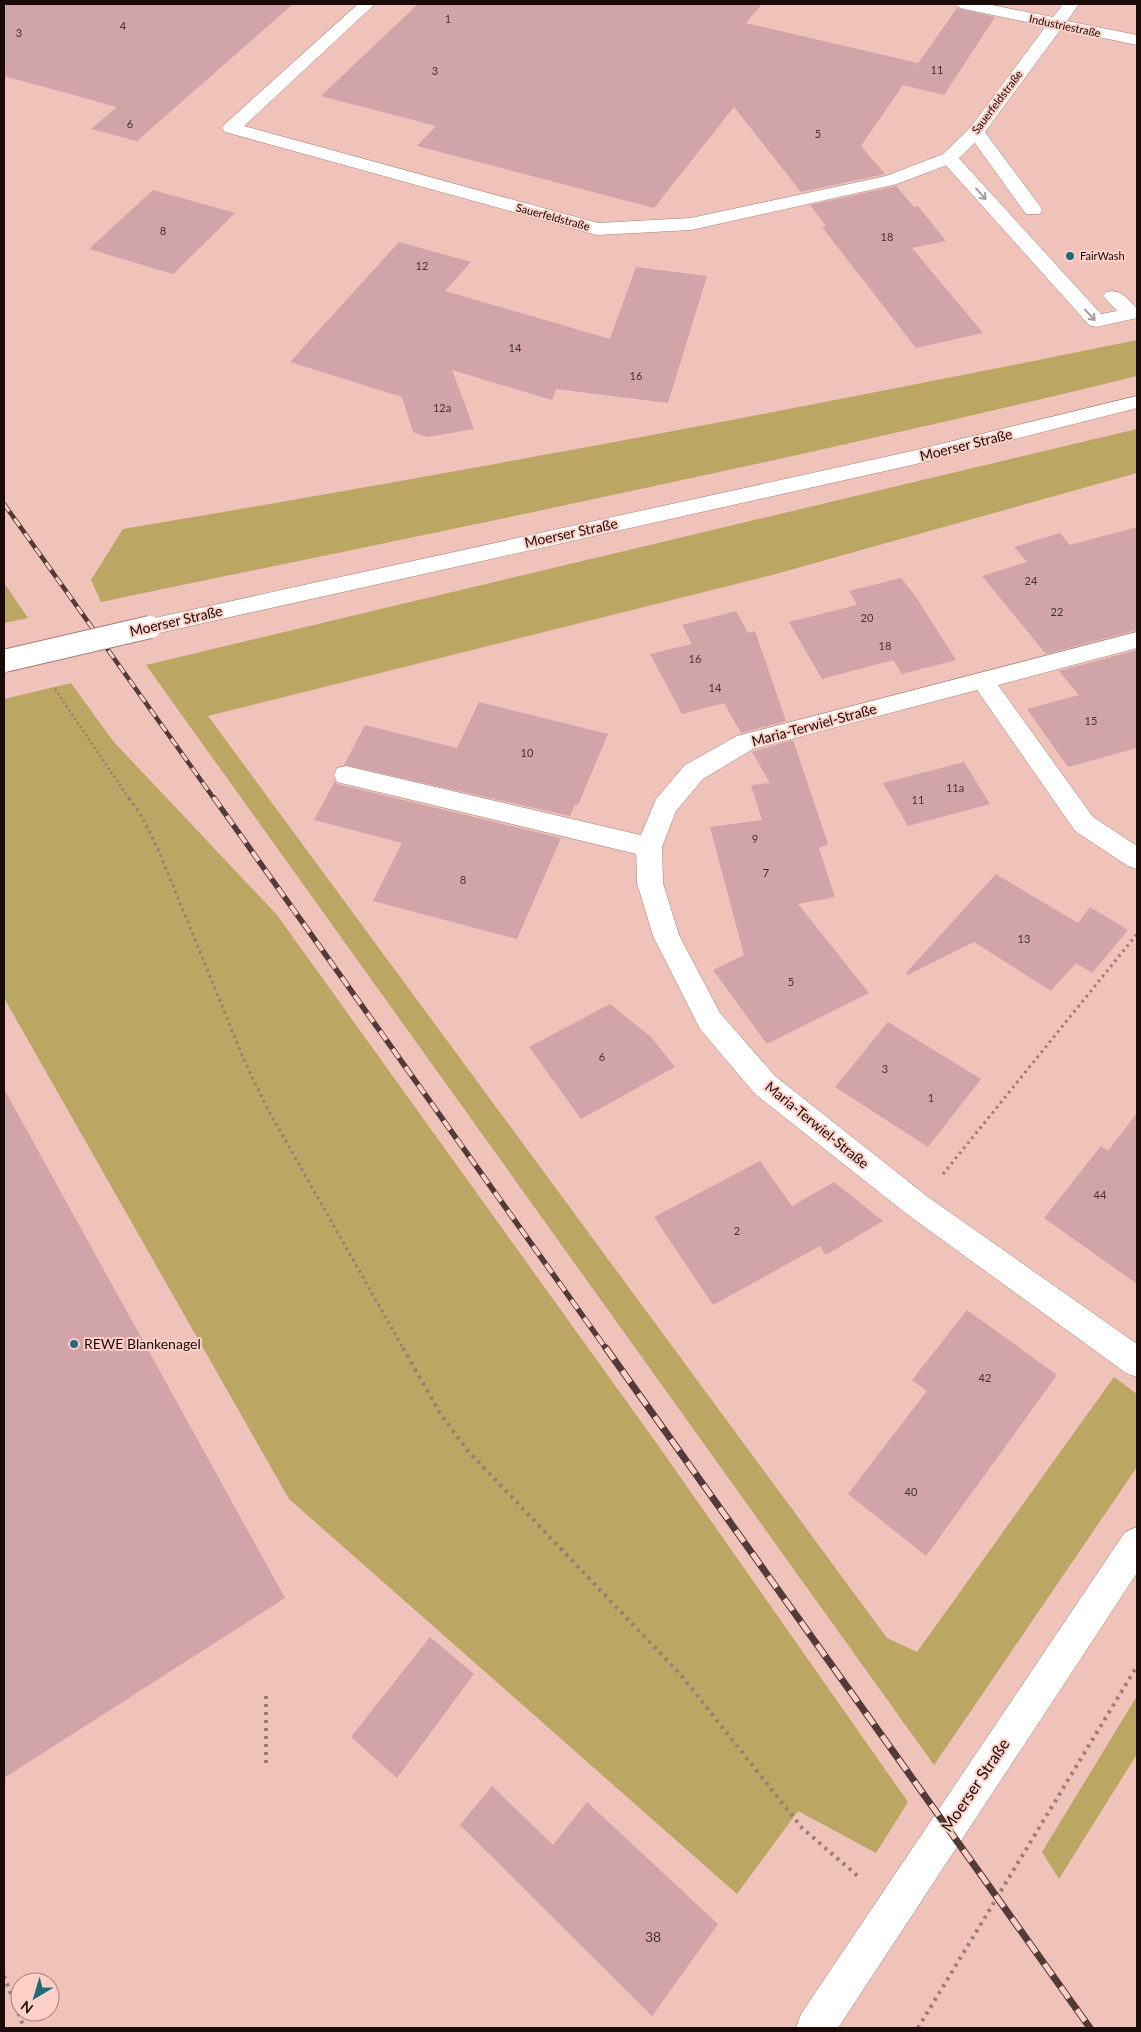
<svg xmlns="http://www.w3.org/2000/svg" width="1141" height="2032" viewBox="0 0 1141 2032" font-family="Lato,sans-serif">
<rect width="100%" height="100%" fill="#efc3ba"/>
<g fill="#bca663">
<path d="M1137,340v36c-343,84 -690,154 -1036,226l-10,-22 32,-51c339,-57 677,-120 1014,-189z"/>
<polygon points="1137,429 1137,473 772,575 208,716 887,1638 917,1652 1114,1377 1137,1394 1137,1467 934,1765 146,665"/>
<polygon points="4,583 28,618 4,623"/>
<polygon points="71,683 113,741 277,915 655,1441 908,1802 876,1853 798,1811 737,1894 289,1499 4,998 4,699"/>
<polygon points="1137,1696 1137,1754 1059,1879 1042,1852"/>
</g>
<g fill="#d0a4a9">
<polygon points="4,4 293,4 137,141 91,129 117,107 4,76"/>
<polygon points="418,4 762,4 746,23 918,63 861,146 885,174 801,192 734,107 654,208 417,146 436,126 321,96"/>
<polygon points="957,8 995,17 944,95 903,85"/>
<polygon points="896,186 914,207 918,206 946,241 912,248 983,333 916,348 822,227 826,226 810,205"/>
<polygon points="153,190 235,213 173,274 89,249"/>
<polygon points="399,242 471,262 445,291 610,339 636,267 707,276 668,403 556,389 552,400 452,370 474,429 427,437 413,432 402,397 290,362"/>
<polygon points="1137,527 1137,630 1046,654 982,576 1027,562 1014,547 1060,533 1070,545"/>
<polygon points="901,578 916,597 956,660 902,674 893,660 822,679 789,622 857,605 849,591"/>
<polygon points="736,611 748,633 755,631 786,721 741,733 724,703 682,714 650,654 692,644 682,625"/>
<polygon points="1137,650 1137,748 1068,767 1027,709 1079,695 1059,671"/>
<polygon points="479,702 608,734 578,805 575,804 570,816 344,765 365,725 457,748"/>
<polygon points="793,740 828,844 819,848 835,897 798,904 869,993 767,1044 713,970 744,955 710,827 762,820 751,785 770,783 752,752"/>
<polygon points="964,762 990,804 908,826 883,783"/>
<polygon points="335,781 337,784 561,838 517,939 373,901 402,843 314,820"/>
<polygon points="996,874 1078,923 1090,907 1128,930 1092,973 1076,963 1051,991 974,942 908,975 906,973"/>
<polygon points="610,1004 651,1037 675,1067 581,1119 529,1047"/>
<polygon points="888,1022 981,1079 928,1147 835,1087"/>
<polygon points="4,1089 285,1598 4,1778"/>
<polygon points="1137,1113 1137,1284 1044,1218 1101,1146 1108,1151"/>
<polygon points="760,1161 792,1206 834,1182 883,1221 826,1255 820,1246 713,1305 654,1217"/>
<polygon points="967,1310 1057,1375 926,1556 848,1494 927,1391 912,1380"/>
<polygon points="430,1637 474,1674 397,1778 351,1737"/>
<polygon points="492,1786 553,1845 587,1802 718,1924 652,2016 460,1825"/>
</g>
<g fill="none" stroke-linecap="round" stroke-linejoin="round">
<g stroke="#a67e76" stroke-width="1">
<g id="lane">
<polygon points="976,127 982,128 1040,206 1042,210 1040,214 1026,214 967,132 970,128"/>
<path d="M949,153l6,1 146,160 16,-3 -14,-15 3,-4c15,-4 22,7 31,17v9l-41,9 -7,-2 -146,-163 -3,-4 3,-4z"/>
<polygon points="346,766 649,837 658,840 662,847 658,854 649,857 337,782 334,775 337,768"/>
</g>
</g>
<g stroke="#a67e76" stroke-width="1">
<g id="street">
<polygon points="358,4 375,4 244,126 598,223 691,218 886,176 943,154 970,128 1046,26 964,9 958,7 956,4 986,4 1053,17 1063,4 1079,4 1067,21 1137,35 1137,45 1061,29 982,136 955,162 897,184 691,230 597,235 225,132 222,128 225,124"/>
<polygon points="1137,632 1137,648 998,685 1093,817 1137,846 1137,869 1128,866 1075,831 977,690 753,749 703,779 676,811 662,847 663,883 679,935 720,1013 775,1076 928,1197 1137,1344 1137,1377 1126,1373 908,1215 755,1094 700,1029 653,936 637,883 636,847 656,799 685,765 737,736"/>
<polygon points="1137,1527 1137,1573 838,2028 796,2028 801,2014 1125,1532"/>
</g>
</g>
<g stroke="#a67e76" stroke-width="1">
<polygon id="secondary" points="1137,396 1137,408 912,465 150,635 142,633 138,627 142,621 150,619 912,451"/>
</g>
<polyline stroke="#9c7c75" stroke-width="2.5" stroke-dasharray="2 3" stroke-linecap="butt" points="55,689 130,800"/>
<g stroke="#9c7c75" stroke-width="3" stroke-dasharray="2.5 4" stroke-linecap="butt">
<polyline points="129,798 142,817 158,849 245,1062 266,1106 404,1350"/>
<polyline points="943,1174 1137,934"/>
</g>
<g stroke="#9c7c75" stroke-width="4" stroke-dasharray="3 5" stroke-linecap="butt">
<polyline points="403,1348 440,1413 467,1450 681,1675 802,1828 859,1877"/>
<polyline points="266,1696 266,1766"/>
<polyline points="4,1976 24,2028"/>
<polyline points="918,2028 1137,1666"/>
</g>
<use href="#lane" fill="#fff" fill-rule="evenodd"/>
<use href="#street" fill="#fff" fill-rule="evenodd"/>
<use href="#secondary" fill="#fff" fill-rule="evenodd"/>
<g stroke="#513a37" stroke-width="4.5">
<polyline id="rail-far2" points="4,504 215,800"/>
</g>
<g stroke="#513a37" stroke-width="5.5">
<polyline id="rail-far1" points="214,798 607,1350"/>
</g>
<g stroke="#513a37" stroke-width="7">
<polyline id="rail" points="606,1348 1090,2028"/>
</g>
<use href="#rail-far2" stroke="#fcd0c7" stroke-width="3" stroke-dasharray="9" stroke-linecap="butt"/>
<use href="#rail-far1" stroke="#fcd0c7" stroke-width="4" stroke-dasharray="11" stroke-linecap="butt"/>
<use href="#rail" stroke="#fcd0c7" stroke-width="5" stroke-dasharray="14" stroke-linecap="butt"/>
<g stroke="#a67e76" stroke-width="24" stroke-linecap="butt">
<polyline id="secondary-bridge" points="4,661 150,627"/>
</g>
<use href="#secondary-bridge" stroke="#fff" stroke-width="22"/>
</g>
<defs><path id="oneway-shaft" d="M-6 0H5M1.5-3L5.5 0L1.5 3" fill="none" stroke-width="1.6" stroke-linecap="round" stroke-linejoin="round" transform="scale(1.25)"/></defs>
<g stroke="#a39d9d">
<use href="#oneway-shaft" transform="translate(981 194) rotate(48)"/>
<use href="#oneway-shaft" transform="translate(1090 315) rotate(47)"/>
</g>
<g fill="#236b78" stroke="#fcd0c7" stroke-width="2">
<circle cx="1070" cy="256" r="5"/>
<circle cx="74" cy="1344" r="5"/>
</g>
<g text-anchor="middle" stroke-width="4" stroke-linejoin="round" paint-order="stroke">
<g font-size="11" fill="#483131">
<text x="448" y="23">1</text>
<text x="123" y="30">4</text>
<text x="19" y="37">3</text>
<text x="937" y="74">11</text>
<text x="435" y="75">3</text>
<text x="130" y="128">6</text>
<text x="818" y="138">5</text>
<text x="163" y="235">8</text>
<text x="887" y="241">18</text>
<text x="422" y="270">12</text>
<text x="515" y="352">14</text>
<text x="636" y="380">16</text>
<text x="442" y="412">12a</text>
<text x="1031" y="585">24</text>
<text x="1057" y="616">22</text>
<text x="867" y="622">20</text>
<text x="885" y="650">18</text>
<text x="695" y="663">16</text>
<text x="715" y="692">14</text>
<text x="1091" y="725">15</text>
<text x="527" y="757">10</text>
<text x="955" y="792">11a</text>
<text x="918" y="804">11</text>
<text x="755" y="843">9</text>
<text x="766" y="877">7</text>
<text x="463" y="884">8</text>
<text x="1024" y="943">13</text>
<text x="791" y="986">5</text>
<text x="602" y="1061">6</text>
<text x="885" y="1073">3</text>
<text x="931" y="1102">1</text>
<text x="1100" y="1199">44</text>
<text x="737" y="1235">2</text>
<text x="985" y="1382">42</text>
<text x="911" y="1496">40</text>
</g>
<g font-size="11" fill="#1a0b09" stroke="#fcd0c7">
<text transform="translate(1065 26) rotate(12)" y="4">Industriestraße</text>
<text transform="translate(997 102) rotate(-53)" y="4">Sauerfeldstraße</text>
<text transform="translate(553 217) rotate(15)" y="4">Sauerfeldstraße</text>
</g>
<g font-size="11" fill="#1a0b09" stroke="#fcd0c7" text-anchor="start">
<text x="1080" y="260">FairWash</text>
</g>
<g font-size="14" fill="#1a0b09" stroke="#fcd0c7">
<text transform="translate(966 445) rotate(-14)" y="5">Moerser Straße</text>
<text transform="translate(571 533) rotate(-12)" y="5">Moerser Straße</text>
<text transform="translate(176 621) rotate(-13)" y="5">Moerser Straße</text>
<text transform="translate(814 725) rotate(-15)" y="5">Maria-Terwiel-Straße</text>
<text transform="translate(817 1125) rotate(39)" y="5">Maria-Terwiel-Straße</text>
</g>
<g font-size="14" fill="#1a0b09" stroke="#fcd0c7" text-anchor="start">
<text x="84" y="1349">REWE Blankenagel</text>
</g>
<g font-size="14" fill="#483131">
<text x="653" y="1942">38</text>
</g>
<g font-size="16" fill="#1a0b09" stroke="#fcd0c7">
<text transform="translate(975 1785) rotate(-56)" y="6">Moerser Straße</text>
</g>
</g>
<rect width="1141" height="2032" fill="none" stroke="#1a0b09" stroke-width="10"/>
<g transform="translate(35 1997) rotate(218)"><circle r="24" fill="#fcd0c7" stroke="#a2817b"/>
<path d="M0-4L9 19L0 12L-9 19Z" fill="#236b78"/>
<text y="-8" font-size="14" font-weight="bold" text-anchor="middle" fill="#1a0b09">N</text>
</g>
</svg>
